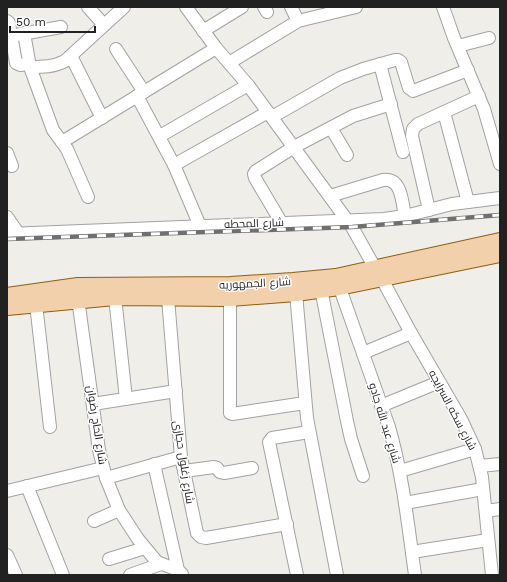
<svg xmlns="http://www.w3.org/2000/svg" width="507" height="582" viewBox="0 0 507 582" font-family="'Work Sans',Cairo,sans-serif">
<rect width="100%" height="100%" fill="#f0eee9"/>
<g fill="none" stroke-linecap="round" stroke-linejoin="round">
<g stroke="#a2a2a2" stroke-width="14">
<g id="minor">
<polyline points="88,7 104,25"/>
<polyline points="186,7 216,48 248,85 352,227 375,268"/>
<polyline points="264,7 267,12"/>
<polyline points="291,7 298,21"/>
<polyline points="443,7 454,38 484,109 500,164"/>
<polyline points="7,21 9,23 16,63 20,65 29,64"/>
<polyline points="203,31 242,7"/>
<polyline points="24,33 30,67 53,130 67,149 88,197"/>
<polyline points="16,35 61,27"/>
<polyline points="458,46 489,38"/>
<polyline points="116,49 144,92"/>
<polyline points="71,56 102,118"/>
<polyline points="229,63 298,21 356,7"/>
<polyline points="380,64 403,152"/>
<path d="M30,67c12,0 24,0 35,-6l59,-54"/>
<polyline points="137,96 174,165 200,226"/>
<polyline points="444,112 468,202"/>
<polyline points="272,117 340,78 363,69 395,60 398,60 401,62 409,88 413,91 468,70"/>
<polyline points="331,128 347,155"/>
<polyline points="160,136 248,85"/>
<polyline points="62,142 216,48"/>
<polyline points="7,153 12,166"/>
<polyline points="174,165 268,112"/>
<path d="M330,196l53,-16c19,-3 19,23 22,36"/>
<polyline points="429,210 412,136 413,129 418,124 479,96"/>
<polyline points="7,217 18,233"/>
<polyline points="281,222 255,178 254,174 256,171 294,147 353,116 391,104"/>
<polyline points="7,234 384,219 405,216 452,204 500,198"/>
<polyline points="382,279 411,333 461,419 475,449 482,477 492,575"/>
<path d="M337,280l52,147c14,49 19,98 26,148"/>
<polyline points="321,289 347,421 351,439 363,476"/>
<polyline points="296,293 307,418 337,575"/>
<polyline points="115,297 126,399"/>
<polyline points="168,298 181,457 197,533 201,537 206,538 287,524"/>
<polyline points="230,298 230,413 232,414 305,403"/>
<polyline points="78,299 99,450 106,478 119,510 138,539 157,562 178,570"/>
<polyline points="36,304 50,427"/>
<polyline points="363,353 411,333"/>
<polyline points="93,404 176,391"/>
<polyline points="381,406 439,382"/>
<polyline points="154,464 178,570 182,574"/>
<polyline points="480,466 500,464"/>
<polyline points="184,471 214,467 217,468 220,472 224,473 252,468"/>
<polyline points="400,471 475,449"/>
<polyline points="106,478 181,457"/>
<polyline points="27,486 63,575"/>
<polyline points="7,491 103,468"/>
<polyline points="405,503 483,489"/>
<polyline points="486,511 500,509"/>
<polyline points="94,521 119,510"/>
<polyline points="412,552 488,540"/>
<polyline points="7,555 16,575"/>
<polyline points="109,559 145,548"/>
<polyline points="130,575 161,564"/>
<polyline points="297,575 269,442 272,438 309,432"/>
</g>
</g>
<g stroke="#8e5e11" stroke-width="18">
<g id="major">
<polyline points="7,296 78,286 231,285 293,281 336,277 500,241"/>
<polyline points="7,307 115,297 230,298 296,293 339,287 500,254"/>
</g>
</g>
<use href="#minor" stroke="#fff" stroke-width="12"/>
<use href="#major" stroke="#f3d0ac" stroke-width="16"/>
<g stroke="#6f6f6f" stroke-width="4.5">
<polyline id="rail" points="7,239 352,227 500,215"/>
</g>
<use href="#rail" stroke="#fff" stroke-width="3" stroke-dasharray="9" stroke-linecap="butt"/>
</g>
<g text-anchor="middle" stroke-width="3" stroke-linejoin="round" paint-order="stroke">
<g font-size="11" fill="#212121" stroke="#fff">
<text transform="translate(254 223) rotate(-2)" y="4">شارع المحطه</text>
<text transform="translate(255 283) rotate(-3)" y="4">شارع الجمهوريه</text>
<text transform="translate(453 410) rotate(62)" y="4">شارع سكه السرايجه</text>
<text transform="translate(385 423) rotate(73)" y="4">شارع عبد الله جادو</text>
<text transform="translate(97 425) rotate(81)" y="4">شارع الحاج رضوان</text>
<text transform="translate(184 462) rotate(81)" y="4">شارع زغلول حجازى</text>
</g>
</g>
<rect width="507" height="582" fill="none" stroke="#212121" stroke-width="16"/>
<path d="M10 26v6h85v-6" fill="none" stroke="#212121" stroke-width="2"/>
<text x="16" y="26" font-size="12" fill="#212121" stroke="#ffffff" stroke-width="3" paint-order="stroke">50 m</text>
</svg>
